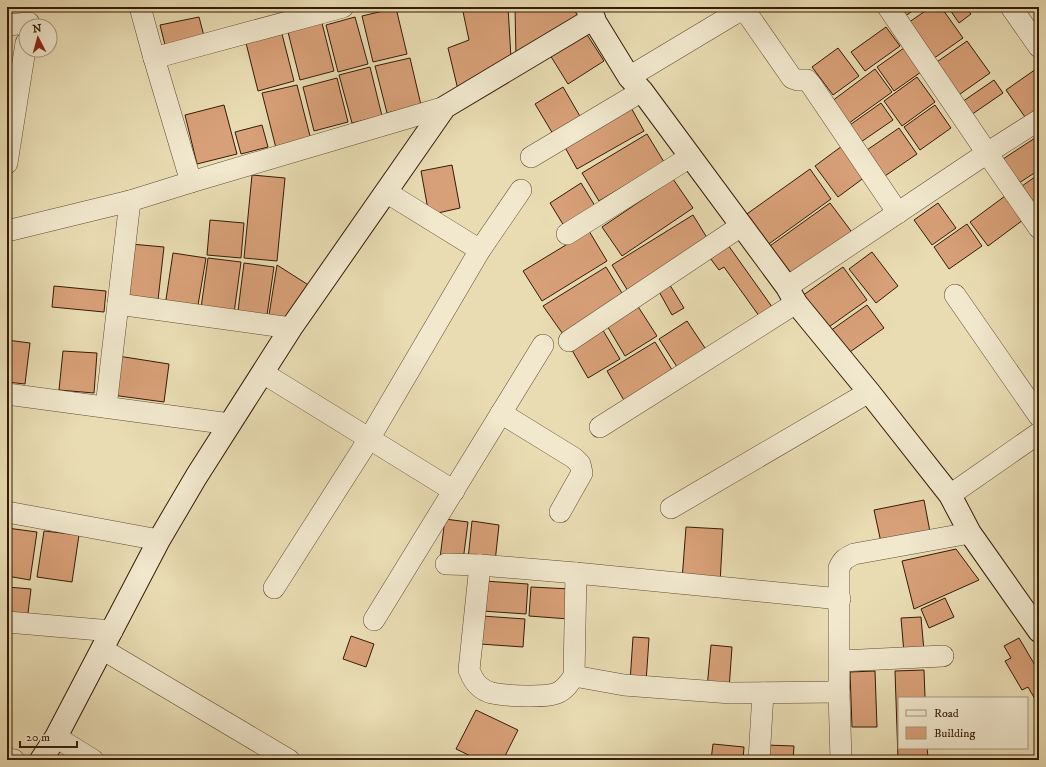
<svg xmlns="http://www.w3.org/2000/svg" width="1046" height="767" viewBox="0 0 1046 767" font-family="'IM FELL DW Pica',serif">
<rect width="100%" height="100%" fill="#e9dcb3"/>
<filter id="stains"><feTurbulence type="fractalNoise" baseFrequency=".005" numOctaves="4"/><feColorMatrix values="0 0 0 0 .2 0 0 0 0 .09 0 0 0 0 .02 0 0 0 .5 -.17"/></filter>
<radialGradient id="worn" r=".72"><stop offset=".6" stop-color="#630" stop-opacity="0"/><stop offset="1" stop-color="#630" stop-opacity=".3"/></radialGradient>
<g fill="#d8a078" stroke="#351b06">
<polygon points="462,7 508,7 511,58 459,94 448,48 469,40"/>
<polygon points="515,7 573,7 583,23 516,57"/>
<polygon points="897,7 918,7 904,17"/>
<polygon points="931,7 941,7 963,38 930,61 905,25"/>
<polygon points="948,7 966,7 971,14 959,23"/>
<polygon points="396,8 407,54 373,62 362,16"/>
<polygon points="199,17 204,36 165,45 160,25"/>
<polygon points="355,17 368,64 338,72 326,25"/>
<polygon points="322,23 334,71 300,80 288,32"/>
<polygon points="886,27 900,46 865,71 851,52"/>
<polygon points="586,33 604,61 568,84 550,55"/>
<polygon points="282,34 294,81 258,91 246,43"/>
<polygon points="967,41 990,73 953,99 931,66"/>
<polygon points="838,48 859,76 833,95 812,67"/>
<polygon points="904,48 921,72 894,91 877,67"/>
<polygon points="410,58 421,105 387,113 375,66"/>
<polygon points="370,67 382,116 352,123 339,75"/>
<polygon points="1039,67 1039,108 1025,117 1006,90"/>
<polygon points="875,69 892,92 845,126 828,104"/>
<polygon points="917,77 935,102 902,126 884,101"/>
<polygon points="337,78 348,122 314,131 303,87"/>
<polygon points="994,80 1003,93 968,117 959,104"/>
<polygon points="297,85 311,140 276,148 262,93"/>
<polygon points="563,87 581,118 553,134 535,104"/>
<polygon points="881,103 893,120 858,144 847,127"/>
<polygon points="629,104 644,131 577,169 562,142"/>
<polygon points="224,105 237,154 197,164 185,115"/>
<polygon points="935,105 951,128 920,150 904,127"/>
<polygon points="262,125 268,147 241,154 235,132"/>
<polygon points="899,128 917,154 882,178 864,152"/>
<polygon points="647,134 664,162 599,201 582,173"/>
<polygon points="1035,138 1039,144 1039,170 1019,183 1003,159"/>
<polygon points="842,146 865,177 838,197 815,166"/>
<polygon points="452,165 460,208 429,215 421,171"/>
<polygon points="810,169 831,199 766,246 744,216"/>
<polygon points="1039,174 1039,208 1037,209 1022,186"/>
<polygon points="252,175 285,178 277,261 244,258"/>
<polygon points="673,179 693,208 622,256 602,227"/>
<polygon points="581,183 595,206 564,226 550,203"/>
<polygon points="1005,196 1023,220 988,246 970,222"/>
<polygon points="830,203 854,235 791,280 767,248"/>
<polygon points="938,203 956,228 932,245 914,220"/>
<polygon points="693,215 709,241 628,291 612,265"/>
<polygon points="210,220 244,223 241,258 207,255"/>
<polygon points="967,224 982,246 949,269 934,247"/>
<polygon points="589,231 607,261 542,301 523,271"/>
<polygon points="131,244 164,247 158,300 126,296"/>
<polygon points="728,245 775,311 762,320 724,267 719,270 710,258"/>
<polygon points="872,252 898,286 876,303 849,269"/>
<polygon points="173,253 206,258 197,311 165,306"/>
<polygon points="208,258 241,262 234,313 201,308"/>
<polygon points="244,263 274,267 267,315 238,311"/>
<polygon points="277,265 310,286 292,318 269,315"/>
<polygon points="606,267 625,298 565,337 543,306"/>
<polygon points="843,267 867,300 826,329 802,296"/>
<polygon points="668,282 684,308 672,315 657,288"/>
<polygon points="54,286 106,291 104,312 52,307"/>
<polygon points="637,305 657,336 625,356 606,324"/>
<polygon points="867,305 884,328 847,354 830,331"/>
<polygon points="687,321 707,351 679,370 659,339"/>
<polygon points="601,327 620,359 588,378 569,345"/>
<polygon points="7,340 30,343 25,384 7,382"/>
<polygon points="655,342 674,373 625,402 607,371"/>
<polygon points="63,351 97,353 94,393 59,390"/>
<polygon points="118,356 169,364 164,402 112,395"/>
<polygon points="924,500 931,537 882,547 874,510"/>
<polygon points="445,519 468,522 463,561 440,558"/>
<polygon points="472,521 499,525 495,562 468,559"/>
<polygon points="686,527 723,529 720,583 682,580"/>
<polygon points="7,528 37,532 30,580 7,576"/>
<polygon points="44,531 79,535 72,582 37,577"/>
<polygon points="956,549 979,580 914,609 902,561"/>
<polygon points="484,581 528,584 526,614 482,611"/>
<polygon points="7,587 31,589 27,621 7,619"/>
<polygon points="531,587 571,589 569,619 529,616"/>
<polygon points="945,598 954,617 929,628 921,609"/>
<polygon points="482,616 525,619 523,647 480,644"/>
<polygon points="921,617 924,651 904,653 901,618"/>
<polygon points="351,636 374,644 366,667 343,659"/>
<polygon points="633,637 649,638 646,683 630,682"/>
<polygon points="1019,638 1039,672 1039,706 1028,687 1022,690 1005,661 1011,658 1004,646"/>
<polygon points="711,645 732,647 729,689 707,688"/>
<polygon points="924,670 925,698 899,698 899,748 927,748 928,757 898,759 895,671"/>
<polygon points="875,671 877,727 852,727 850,672"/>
<polygon points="476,710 518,730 503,760 479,760 456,749"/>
<polygon points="713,744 744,747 743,760 711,760"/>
<polygon points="766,745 794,746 793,760 765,760"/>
</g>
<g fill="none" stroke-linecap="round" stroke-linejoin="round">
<g stroke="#624b31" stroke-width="22">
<g id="street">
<polyline points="140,7 154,58"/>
<polyline points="1011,7 1039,47"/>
<polyline points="744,9 792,78 798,80 807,80 812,86 898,213"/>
<polyline points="7,25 29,23"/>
<polyline points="629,77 734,14 748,7"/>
<polyline points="1039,120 987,153 1039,228"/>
<polyline points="531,157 642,91"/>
<polyline points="7,163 26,43"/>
<polyline points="191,182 154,58 343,7"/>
<polyline points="386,192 480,250"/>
<polyline points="7,231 130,201 191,182 445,107"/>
<polyline points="567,234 690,157"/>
<polyline points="787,287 987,153 888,7"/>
<polyline points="955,295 1039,416"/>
<polyline points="118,304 291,328"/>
<polyline points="569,341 741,226"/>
<polyline points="263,373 454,491"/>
<polyline points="7,394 230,424"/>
<polyline points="106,407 130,201"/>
<polyline points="501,413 574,458 580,464 582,473 560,512"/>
<polyline points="600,427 796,303"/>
<polyline points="950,495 1039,433"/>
<polyline points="671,508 869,392"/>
<polyline points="7,512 159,540"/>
<polyline points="446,564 480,565 576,573 840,599"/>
<path d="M480,565l-11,105c2,5 5,12 10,16 3,3 9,6 13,7 14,3 53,5 65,0 8,-3 13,-11 17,-17l2,-103"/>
<polyline points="274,588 369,439 480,250 521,190"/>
<polyline points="374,620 543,345"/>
<polyline points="7,622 112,631"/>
<polyline points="102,649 289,760"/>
<polyline points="840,661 943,656"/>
<polyline points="574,676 624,685 731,693 839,692"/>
<polyline points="56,737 93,760"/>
<polyline points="7,759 14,760"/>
<polyline points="759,760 763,693"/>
<path d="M841,760l-2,-68v-124c4,-9 7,-10 15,-14l116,-21"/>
</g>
</g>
<g stroke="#351b06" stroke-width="24">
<g id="secondary">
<polyline points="586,7 629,77 642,91 787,287 796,303 869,392 950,495 970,533 1039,631"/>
<polyline points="41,760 56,737 159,540 196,477 291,328 445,107 594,18"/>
</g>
</g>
<use href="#street" stroke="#f1e8ce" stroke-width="21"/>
<use href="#secondary" stroke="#f1e8ce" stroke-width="22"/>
</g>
<rect width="1046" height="767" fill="none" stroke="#e9dcb3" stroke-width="24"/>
<rect x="8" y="8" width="1030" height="751" fill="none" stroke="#351b06" stroke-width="2"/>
<rect x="12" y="12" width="1022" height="743" fill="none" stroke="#351b06"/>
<rect x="898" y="697" width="130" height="52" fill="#f1e8ce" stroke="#a6967e"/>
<rect x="906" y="710" width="20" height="6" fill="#f1e8ce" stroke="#a6967e"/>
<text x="934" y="717" font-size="12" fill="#351b06">Road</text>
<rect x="906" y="727" width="20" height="12" fill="#d8a078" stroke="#a6967e"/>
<text x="934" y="737" font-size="12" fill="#351b06">Building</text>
<g transform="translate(38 38) rotate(354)"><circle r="19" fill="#f1e8ce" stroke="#a6967e"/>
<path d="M0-3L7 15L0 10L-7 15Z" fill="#8f2418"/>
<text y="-6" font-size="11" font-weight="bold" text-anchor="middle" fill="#351b06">N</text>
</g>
<path d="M20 741v6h57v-6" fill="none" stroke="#351b06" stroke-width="2"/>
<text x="26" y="741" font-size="12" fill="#351b06" stroke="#f1e8ce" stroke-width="3" paint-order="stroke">20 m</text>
<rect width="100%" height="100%" filter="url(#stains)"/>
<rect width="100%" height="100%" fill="url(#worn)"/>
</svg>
